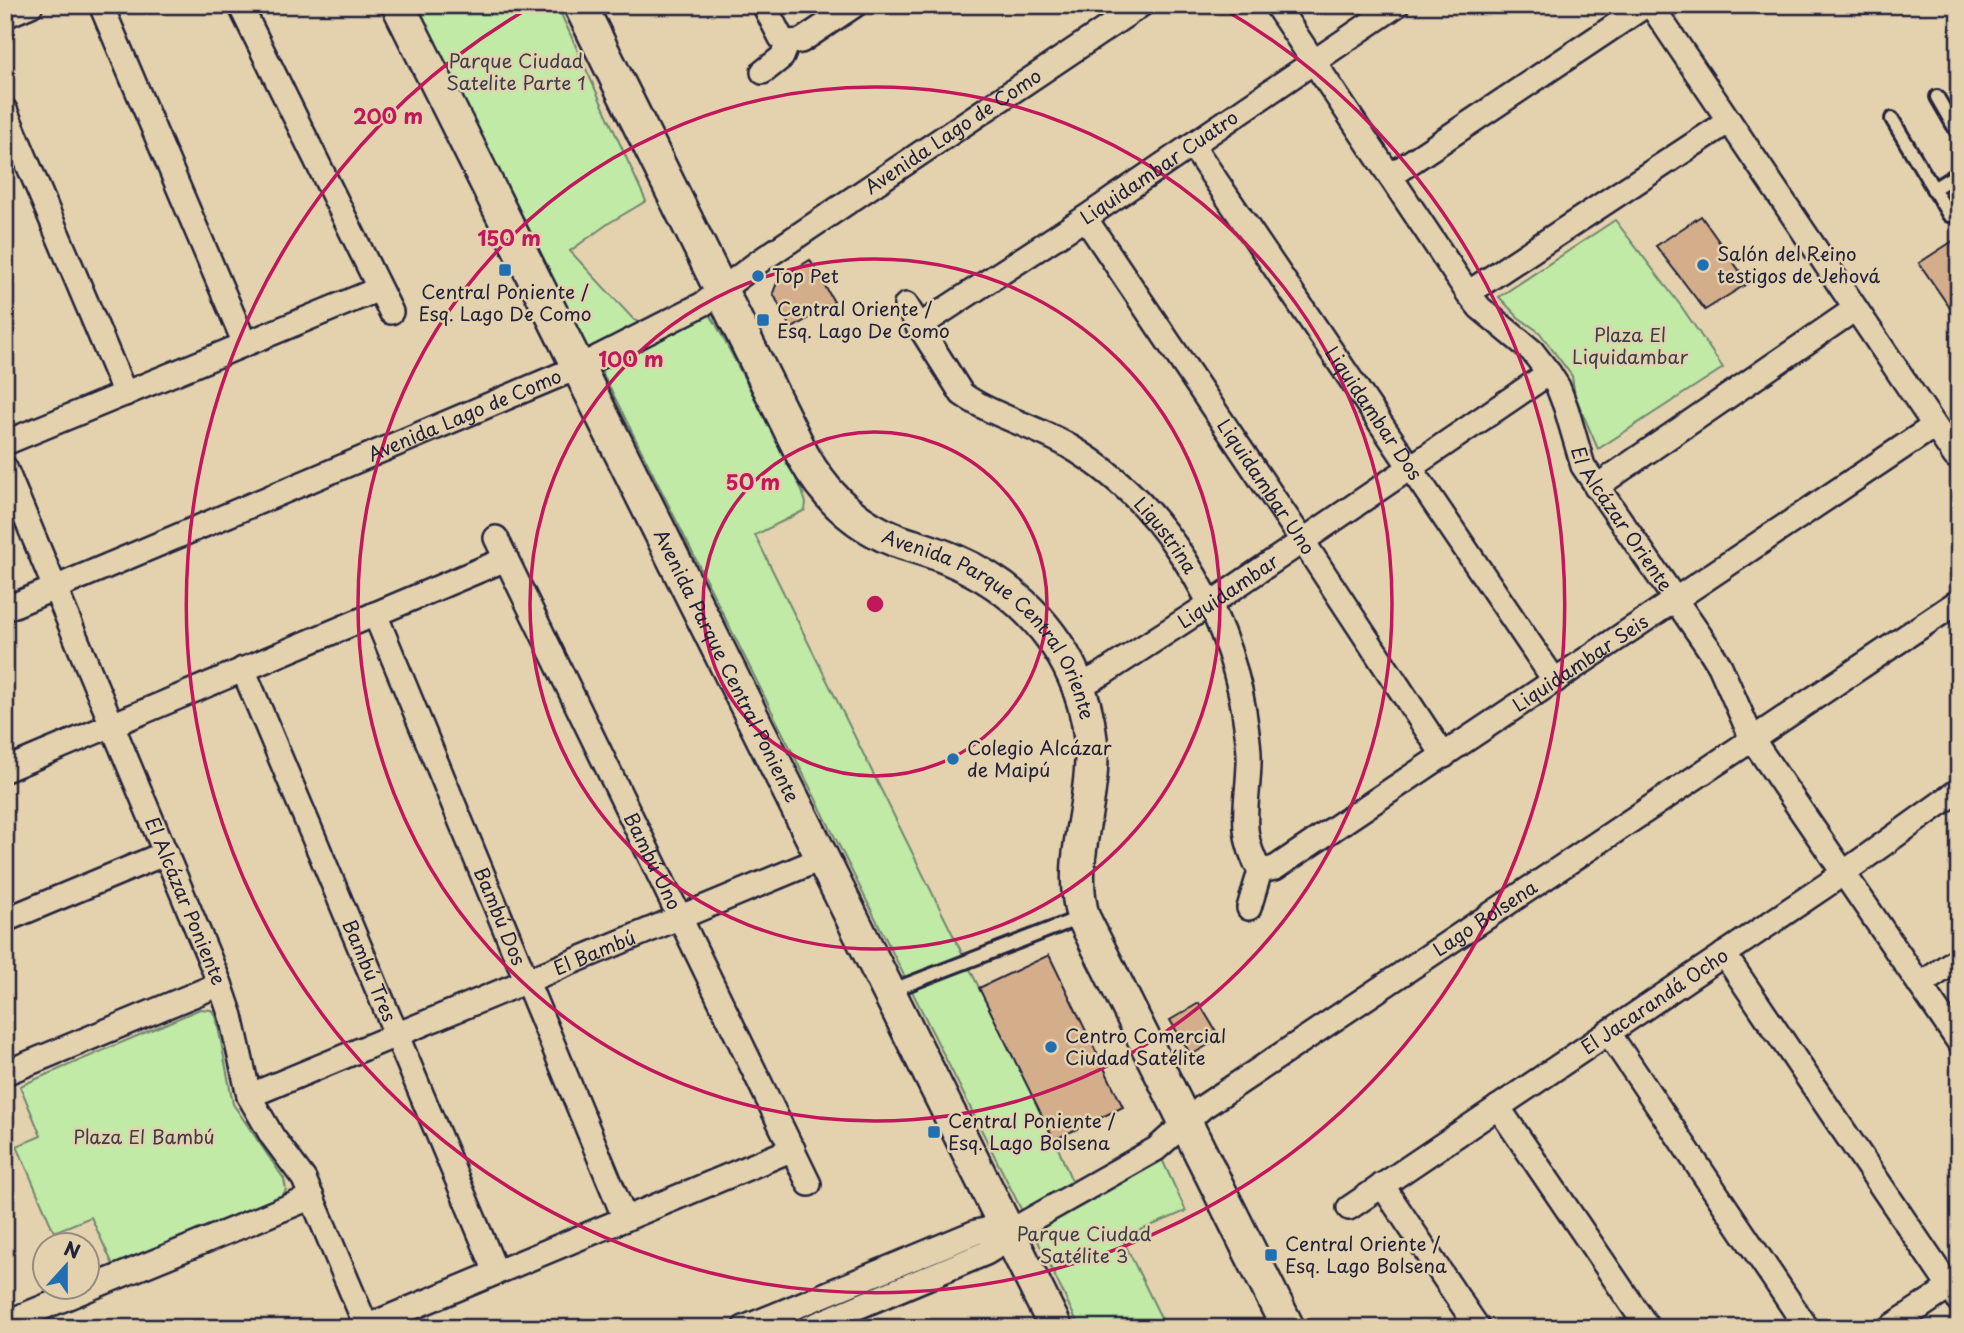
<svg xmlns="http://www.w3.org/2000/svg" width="1964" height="1333" viewBox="0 0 1964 1333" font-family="'Playpen Sans',sans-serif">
<rect width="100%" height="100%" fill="#e4d2af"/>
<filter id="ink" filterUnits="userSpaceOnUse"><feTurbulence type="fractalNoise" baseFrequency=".0143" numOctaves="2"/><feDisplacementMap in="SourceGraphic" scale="14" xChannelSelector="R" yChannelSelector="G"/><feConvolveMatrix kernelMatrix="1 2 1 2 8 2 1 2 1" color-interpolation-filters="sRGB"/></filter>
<g filter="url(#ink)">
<g fill="#c0eaa6" stroke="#718670" stroke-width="2">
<polygon points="411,5 557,5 646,201 609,223 570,251 634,320 642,323 583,355"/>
<polygon points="1615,220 1681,306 1723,368 1598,449 1575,396 1572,376 1539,332 1518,317 1499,297"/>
<polygon points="703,304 716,324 801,488 806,503 805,510 755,535 1055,1141 1074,1186 1022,1211 599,366"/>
<polygon points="200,1009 211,1010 216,1016 233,1104 284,1179 286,1190 279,1199 114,1267 91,1217 54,1232 17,1146 41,1136 20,1086"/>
<polygon points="1160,1155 1186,1211 1122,1238 1166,1328 1080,1328 1031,1227"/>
</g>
<g fill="#d4ae8b" stroke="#22223b" stroke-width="2">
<polygon points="1701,216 1748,283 1705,310 1656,246"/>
<polygon points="1959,237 1959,321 1919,263"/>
<polygon points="810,260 834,302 791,329 773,293 778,280"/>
<polygon points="1049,955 1123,1107 1054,1140 979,988"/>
<polygon points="1199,1003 1220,1038 1191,1055 1170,1020"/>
</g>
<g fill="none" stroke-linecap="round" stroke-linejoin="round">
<g stroke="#22223b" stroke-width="18">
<g id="lane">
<polyline points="1937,97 1959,135"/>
<polyline points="1892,119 1949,215"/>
<polyline points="1933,189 1959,173"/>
<polyline points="890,991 1082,917"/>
</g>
</g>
<g stroke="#22223b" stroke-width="28">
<g id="street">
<polyline points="101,5 245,344"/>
<polyline points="240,5 391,312"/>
<polyline points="764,5 781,38 788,42 801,41 855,5"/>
<path id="s1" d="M1276,5l192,288 12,15 52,43 17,22 9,14 8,21 17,58 127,184 10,16 32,73 207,303"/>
<polyline points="1651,5 1955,456"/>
<polyline points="5,16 31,5"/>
<polyline points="763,72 782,57 788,42"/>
<polyline points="5,110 125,394"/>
<path id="s2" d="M1192,145l363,536"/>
<polyline points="1390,176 1646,5"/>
<path id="s3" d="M1085,218l217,322 142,216"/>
<polyline points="1468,293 1729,121"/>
<path id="s4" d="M906,305l56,89c29,21 72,32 105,51 94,54 159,160 177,266 2,17 6,35 5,52 -1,43 -12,68 11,108"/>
<path id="s5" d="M918,327l167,-109 312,-213"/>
<polyline points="5,443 379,289"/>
<path id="s6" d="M5,468l215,516 11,32 18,80 23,40 32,43 63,149"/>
<polyline points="1596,487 1855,309"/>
<path id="s7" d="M496,538l313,646"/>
<path id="s8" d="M5,609l574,-242 124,-63 57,-43 381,-256"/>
<path id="s9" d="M375,614l250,605"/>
<path id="s10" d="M243,669l253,603"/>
<path id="s11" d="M1078,687l24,-13 108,-70 339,-231"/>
<polyline points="5,770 506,559"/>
<path id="s12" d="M1260,871l15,-3 659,-442"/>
<polyline points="1249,908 1260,871"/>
<polyline points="5,920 166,853"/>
<polyline points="1724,954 1959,1301"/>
<polyline points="1920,985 1959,958"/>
<polyline points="1608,1032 1807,1328"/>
<polyline points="5,1073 220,984"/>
<path id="s13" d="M249,1096l574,-238"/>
<polyline points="1498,1107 1648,1328"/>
<polyline points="1382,1185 1478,1328"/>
<path id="s14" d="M1349,1208l479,-324 131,-94"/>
<polyline points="5,1323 312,1197"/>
<polyline points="363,1328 793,1149"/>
<polyline points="744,1328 976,1232 990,1229 1009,1232"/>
<path id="s15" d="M808,1328l178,-75 13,-8 10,-13 147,-83 47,-42 756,-506"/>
<polyline points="1889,1328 1959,1281"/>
</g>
</g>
<g stroke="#22223b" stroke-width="37">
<g id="secondary">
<path id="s16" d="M398,5l658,1323"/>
<path id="s17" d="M580,5l223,451c21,38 51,68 92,84 20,7 41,12 60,21 56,24 101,68 123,125 10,27 15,56 13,84 -3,50 -22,97 -8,147l205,411"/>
</g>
</g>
<use href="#lane" stroke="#e4d2af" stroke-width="12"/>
<use href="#street" stroke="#e4d2af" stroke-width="23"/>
<use href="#secondary" stroke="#e4d2af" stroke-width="32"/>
</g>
</g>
<g fill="none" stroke="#c2185b" stroke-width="3.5">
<circle cx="875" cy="604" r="172"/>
<circle cx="875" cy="604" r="345"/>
<circle cx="875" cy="604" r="517"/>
<path d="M1220 7A689 689 0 1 1 531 7"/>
</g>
<g fill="#1f6fb2" stroke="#e4d2af" stroke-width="2.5">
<circle cx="1703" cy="265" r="7"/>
<rect x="498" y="263" width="14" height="14" rx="3.5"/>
<circle cx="758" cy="276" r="7"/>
<rect x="756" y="313" width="14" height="14" rx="3.5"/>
<circle cx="953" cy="759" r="7"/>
<circle cx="1051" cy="1047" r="7"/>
<rect x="927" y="1125" width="14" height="14" rx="3.5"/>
<rect x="1264" y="1248" width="14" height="14" rx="3.5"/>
</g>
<g text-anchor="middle" stroke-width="5" stroke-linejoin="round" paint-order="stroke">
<g font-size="19" fill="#3a404b" stroke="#e4d2af">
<text x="516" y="68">Parque Ciudad<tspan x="516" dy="22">Satelite Parte 1</tspan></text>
<text x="1630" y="342">Plaza El<tspan x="1630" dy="22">Liquidambar</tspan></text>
<text x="144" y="1144">Plaza El Bambú</text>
<text x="1084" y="1241">Parque Ciudad<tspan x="1084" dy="22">Satélite 3</tspan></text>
</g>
<g font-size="19" fill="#22223b" stroke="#e4d2af">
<text dy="7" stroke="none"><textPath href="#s8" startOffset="1066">Avenida Lago de Como</textPath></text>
<text dy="7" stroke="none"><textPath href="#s5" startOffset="289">Liquidambar Cuatro</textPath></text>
<text dy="7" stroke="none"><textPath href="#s2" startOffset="324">Liquidambar Dos</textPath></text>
<text dy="7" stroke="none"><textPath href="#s8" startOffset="499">Avenida Lago de Como</textPath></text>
<text dy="7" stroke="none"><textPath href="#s3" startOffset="324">Liquidambar Uno</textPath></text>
<text dy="7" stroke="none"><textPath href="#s1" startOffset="625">El Alcázar Oriente</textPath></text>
<text dy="7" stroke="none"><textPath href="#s4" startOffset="357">Ligustrina</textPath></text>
<text dy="7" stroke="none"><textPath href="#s11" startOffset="178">Liquidambar</textPath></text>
<text dy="7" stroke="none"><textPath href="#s17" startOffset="763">Avenida Parque Central Oriente</textPath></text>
<text dy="7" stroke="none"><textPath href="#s12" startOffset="383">Liquidambar Seis</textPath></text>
<text dy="7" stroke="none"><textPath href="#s16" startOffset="738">Avenida Parque Central Poniente</textPath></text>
<text dy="7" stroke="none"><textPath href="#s7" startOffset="359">Bambú Uno</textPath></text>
<text dy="7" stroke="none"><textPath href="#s6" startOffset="469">El Alcázar Poniente</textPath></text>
<text dy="7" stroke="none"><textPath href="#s9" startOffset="327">Bambú Dos</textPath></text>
<text dy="7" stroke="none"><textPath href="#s15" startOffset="796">Lago Bolsena</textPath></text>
<text dy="7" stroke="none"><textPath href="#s13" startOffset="374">El Bambú</textPath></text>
<text dy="7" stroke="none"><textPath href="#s10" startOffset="327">Bambú Tres</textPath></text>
<text dy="7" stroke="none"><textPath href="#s14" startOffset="369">El Jacarandá Ocho</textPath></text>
</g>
<g font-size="19" fill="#22223b" stroke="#e4d2af" text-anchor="start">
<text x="1717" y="261">Salón del Reino<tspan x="1717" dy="22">testigos de Jehová</tspan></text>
<text x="772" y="283">Top Pet</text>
<text x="505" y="299" text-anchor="middle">Central Poniente /<tspan x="505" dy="22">Esq. Lago De Como</tspan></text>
<text x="777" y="316">Central Oriente /<tspan x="777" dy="22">Esq. Lago De Como</tspan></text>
<text x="967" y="755">Colegio Alcázar<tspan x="967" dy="22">de Maipú</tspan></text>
<text x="1065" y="1043">Centro Comercial<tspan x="1065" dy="22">Ciudad Satélite</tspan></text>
<text x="948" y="1128">Central Poniente /<tspan x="948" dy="22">Esq. Lago Bolsena</tspan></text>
<text x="1285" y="1251">Central Oriente /<tspan x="1285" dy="22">Esq. Lago Bolsena</tspan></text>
</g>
</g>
<circle cx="875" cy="604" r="10" fill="#c2185b" stroke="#e4d2af" stroke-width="3.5"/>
<g font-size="21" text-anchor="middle" font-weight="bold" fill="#c2185b" stroke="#e4d2af" stroke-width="5" stroke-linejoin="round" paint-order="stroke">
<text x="388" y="124">200 m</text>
<text x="509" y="246">150 m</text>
<text x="631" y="367">100 m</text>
<text x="753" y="490">50 m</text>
</g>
<rect width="1964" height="1333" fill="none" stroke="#e4d2af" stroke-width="28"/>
<rect x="14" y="14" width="1936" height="1305" fill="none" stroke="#22223b" stroke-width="2.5" filter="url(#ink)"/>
<g transform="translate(66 1266) rotate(21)"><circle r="33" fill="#e4d2af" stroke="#968c81" stroke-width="2"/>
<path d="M0-5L12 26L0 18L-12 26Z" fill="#1f6fb2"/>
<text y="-10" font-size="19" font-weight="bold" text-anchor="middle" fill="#22223b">N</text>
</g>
</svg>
